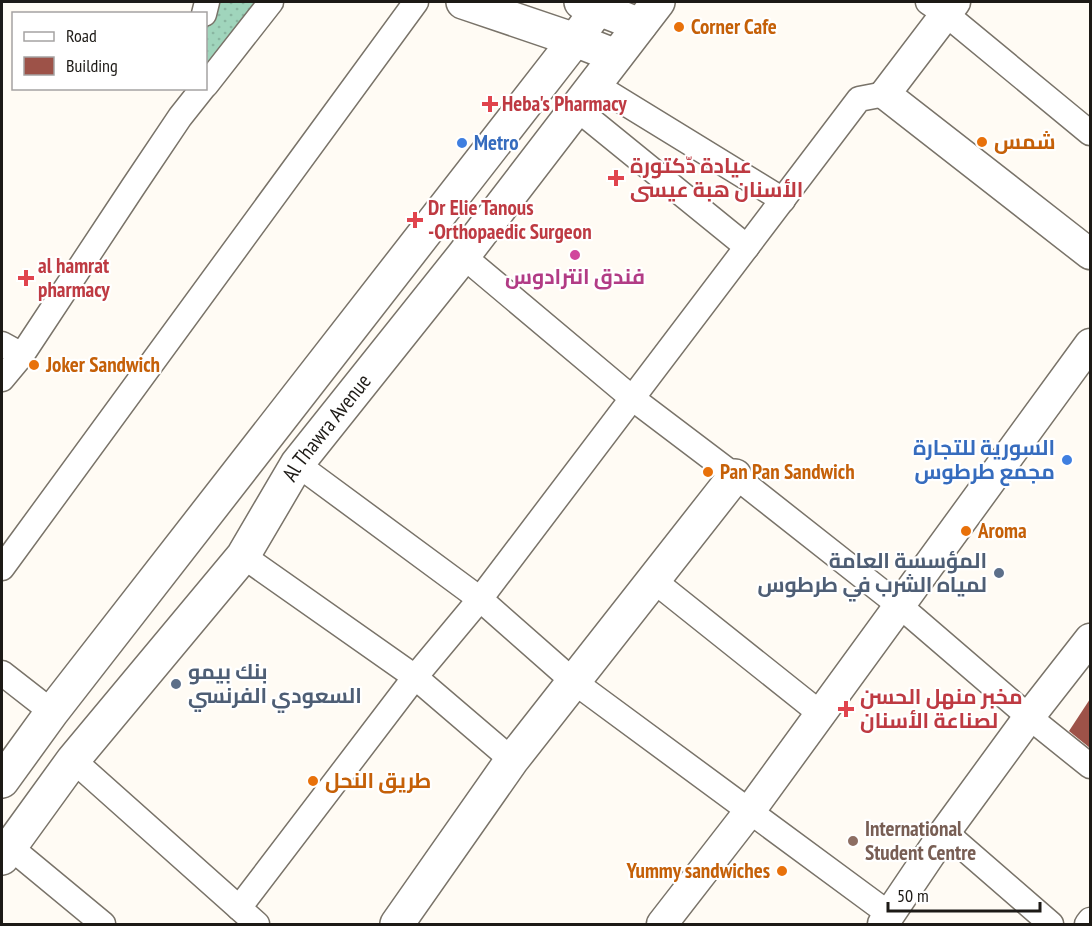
<svg xmlns="http://www.w3.org/2000/svg" width="1092" height="926" viewBox="0 0 1092 926" font-family="'PT Sans Narrow',Cairo,sans-serif">
<defs>
<pattern id="park-dots" width="8" height="8" patternUnits="userSpaceOnUse" patternTransform="scale(1.5)"><rect width="8" height="8" fill="#a0d5bc"/><path d="M2 2h.1M6 6h.1" fill="none" stroke="#89b6a1" stroke-width="1.8" stroke-linecap="round"/></pattern>
</defs>
<rect width="100%" height="100%" fill="#fffbf4"/>
<polygon fill="url(#park-dots)" points="212,2 262,2 206,73 206,30"/>
<polygon fill="#9d5248" points="1090,699 1090,748 1069,731"/>
<g fill="none" stroke-linecap="round" stroke-linejoin="round">
<g stroke="#797369" stroke-width="27">
<g id="minor">
<polyline points="928,2 947,15 1090,133"/>
<polyline points="204,14 207,2"/>
<polyline points="594,84 783,200"/>
<polyline points="206,85 271,2"/>
<polyline points="576,108 747,247"/>
<polyline points="463,256 632,398 735,476 900,606 1029,717 1090,766"/>
<polyline points="2,344 22,355"/>
<polyline points="2,379 22,355 133,187 180,117 203,88"/>
<polyline points="297,464 480,599 573,681 889,914"/>
<polyline points="243,556 415,677 512,760"/>
<polyline points="2,568 416,2"/>
<polyline points="653,580 821,714"/>
<polyline points="2,673 52,712"/>
<polyline points="73,760 257,924"/>
<polyline points="945,832 1051,924"/>
<polyline points="10,847 103,924"/>
<polyline points="239,908 415,677 480,599 859,99 885,94"/>
<polyline points="1087,924 1090,920"/>
</g>
</g>
<g stroke="#797369" stroke-width="33">
<g id="tertiary">
<polyline points="955,2 885,94 1090,254"/>
<polyline points="662,924 749,812 1090,344"/>
<polyline points="883,924 945,832 1029,717 1090,639"/>
</g>
</g>
<g stroke="#797369" stroke-width="36">
<g id="secondary">
<polyline points="463,2 575,40 616,56"/>
<polyline points="581,2 640,25"/>
<polyline points="397,924 512,760 735,476"/>
</g>
</g>
<g stroke="#797369" stroke-width="36">
<g id="primary">
<polyline points="2,781 52,712 575,40 603,2"/>
<path id="s1" d="M2,858l71,-98 170,-204 54,-92 166,-208 195,-254"/>
</g>
</g>
<use href="#minor" stroke="#fff" stroke-width="24"/>
<use href="#tertiary" stroke="#fff" stroke-width="30"/>
<use href="#secondary" stroke="#fff" stroke-width="33"/>
<use href="#primary" stroke="#fff" stroke-width="33"/>
</g>
<g fill="#e8710a" stroke="#fff" stroke-width="2">
<circle cx="679" cy="27" r="6"/>
<circle cx="982" cy="142" r="6"/>
<circle cx="34" cy="365" r="6"/>
<circle cx="708" cy="472" r="6"/>
<circle cx="966" cy="531" r="6"/>
<circle cx="313" cy="781" r="6"/>
<circle cx="782" cy="871" r="6"/>
</g>
<g fill="#e0444e" stroke="#fff" stroke-width="2">
<path d="M487 95h6v6h6v6h-6v6h-6v-6h-6v-6h6z"/>
<path d="M613 169h6v6h6v6h-6v6h-6v-6h-6v-6h6z"/>
<path d="M412 211h6v6h6v6h-6v6h-6v-6h-6v-6h6z"/>
<path d="M23 269h6v6h6v6h-6v6h-6v-6h-6v-6h6z"/>
<path d="M843 700h6v6h6v6h-6v6h-6v-6h-6v-6h6z"/>
</g>
<g fill="#3f7fe0" stroke="#fff" stroke-width="2">
<circle cx="462" cy="143" r="6"/>
<circle cx="1067" cy="460" r="6"/>
</g>
<circle fill="#d1479c" stroke="#fff" stroke-width="2" cx="575" cy="255" r="6"/>
<g fill="#5c6f8a" stroke="#fff" stroke-width="2">
<circle cx="999" cy="573" r="6"/>
<circle cx="176" cy="684" r="6"/>
</g>
<circle fill="#8d6e63" stroke="#fff" stroke-width="2" cx="853" cy="841" r="6"/>
<g text-anchor="middle" stroke-width="4.5" stroke-linejoin="round" paint-order="stroke">
<g font-size="21" font-weight="bold" fill="#c56008" stroke="#fff" text-anchor="start">
<text x="691" y="34">Corner Cafe</text>
<text x="994" y="149">شمس</text>
<text x="46" y="372">Joker Sandwich</text>
<text x="720" y="479">Pan Pan Sandwich</text>
<text x="978" y="538">Aroma</text>
<text x="325" y="788">طريق النحل</text>
<text x="770" y="878" text-anchor="end">Yummy sandwiches</text>
</g>
<g font-size="21" font-weight="bold" fill="#be3a42" stroke="#fff" text-anchor="start">
<text x="502" y="111">Heba's Pharmacy</text>
<text x="630" y="173">عيادة دّكتورة<tspan x="630" dy="24">الأسنان هبة عيسى</tspan></text>
<text x="428" y="215">Dr Elie Tanous<tspan x="428" dy="24">-Orthopaedic Surgeon</tspan></text>
<text x="38" y="273">al hamrat<tspan x="38" dy="24">pharmacy</tspan></text>
<text x="860" y="704">مخبر منهل الحسن<tspan x="860" dy="24">لصناعة الأسنان</tspan></text>
</g>
<g font-size="21" font-weight="bold" fill="#366cbe" stroke="#fff" text-anchor="start">
<text x="474" y="150">Metro</text>
<text x="1055" y="455" text-anchor="end">السورية للتجارة<tspan x="1055" dy="24">مجمع طرطوس</tspan></text>
</g>
<g font-size="21" font-weight="bold" fill="#b23c85" stroke="#fff">
<text x="575" y="284">فندق انترادوس</text>
</g>
<g font-size="21" fill="#1d1a16" stroke="#fff">
<text dy="7" stroke="none"><textPath href="#s1" startOffset="540">Al Thawra Avenue</textPath></text>
</g>
<g font-size="21" font-weight="bold" fill="#4e5e75" stroke="#fff" text-anchor="end">
<text x="987" y="568">المؤسسة العامة<tspan x="987" dy="24">لمياه الشرب في طرطوس</tspan></text>
<text x="188" y="679" text-anchor="start">بنك بيمو<tspan x="188" dy="24">السعودي الفرنسي</tspan></text>
</g>
<g font-size="21" font-weight="bold" fill="#785e54" stroke="#fff" text-anchor="start">
<text x="865" y="836">International<tspan x="865" dy="24">Student Centre</tspan></text>
</g>
</g>
<rect width="1092" height="926" fill="none" stroke="#1d1a16" stroke-width="6"/>
<rect x="12" y="12" width="195" height="78" fill="#ffffff" stroke="#a5a3a2" stroke-width="1.5"/>
<rect x="24" y="32" width="30" height="9" fill="#ffffff" stroke="#a5a3a2" stroke-width="1.5"/>
<text x="66" y="42" font-size="18" fill="#1d1a16">Road</text>
<rect x="24" y="57" width="30" height="18" fill="#9d5248" stroke="#a5a3a2" stroke-width="1.5"/>
<text x="66" y="72" font-size="18" fill="#1d1a16">Building</text>
<path d="M888 902v9h152v-9" fill="none" stroke="#1d1a16" stroke-width="3"/>
<text x="897" y="902" font-size="18" fill="#1d1a16" stroke="#ffffff" stroke-width="4.5" paint-order="stroke">50 m</text>
</svg>
